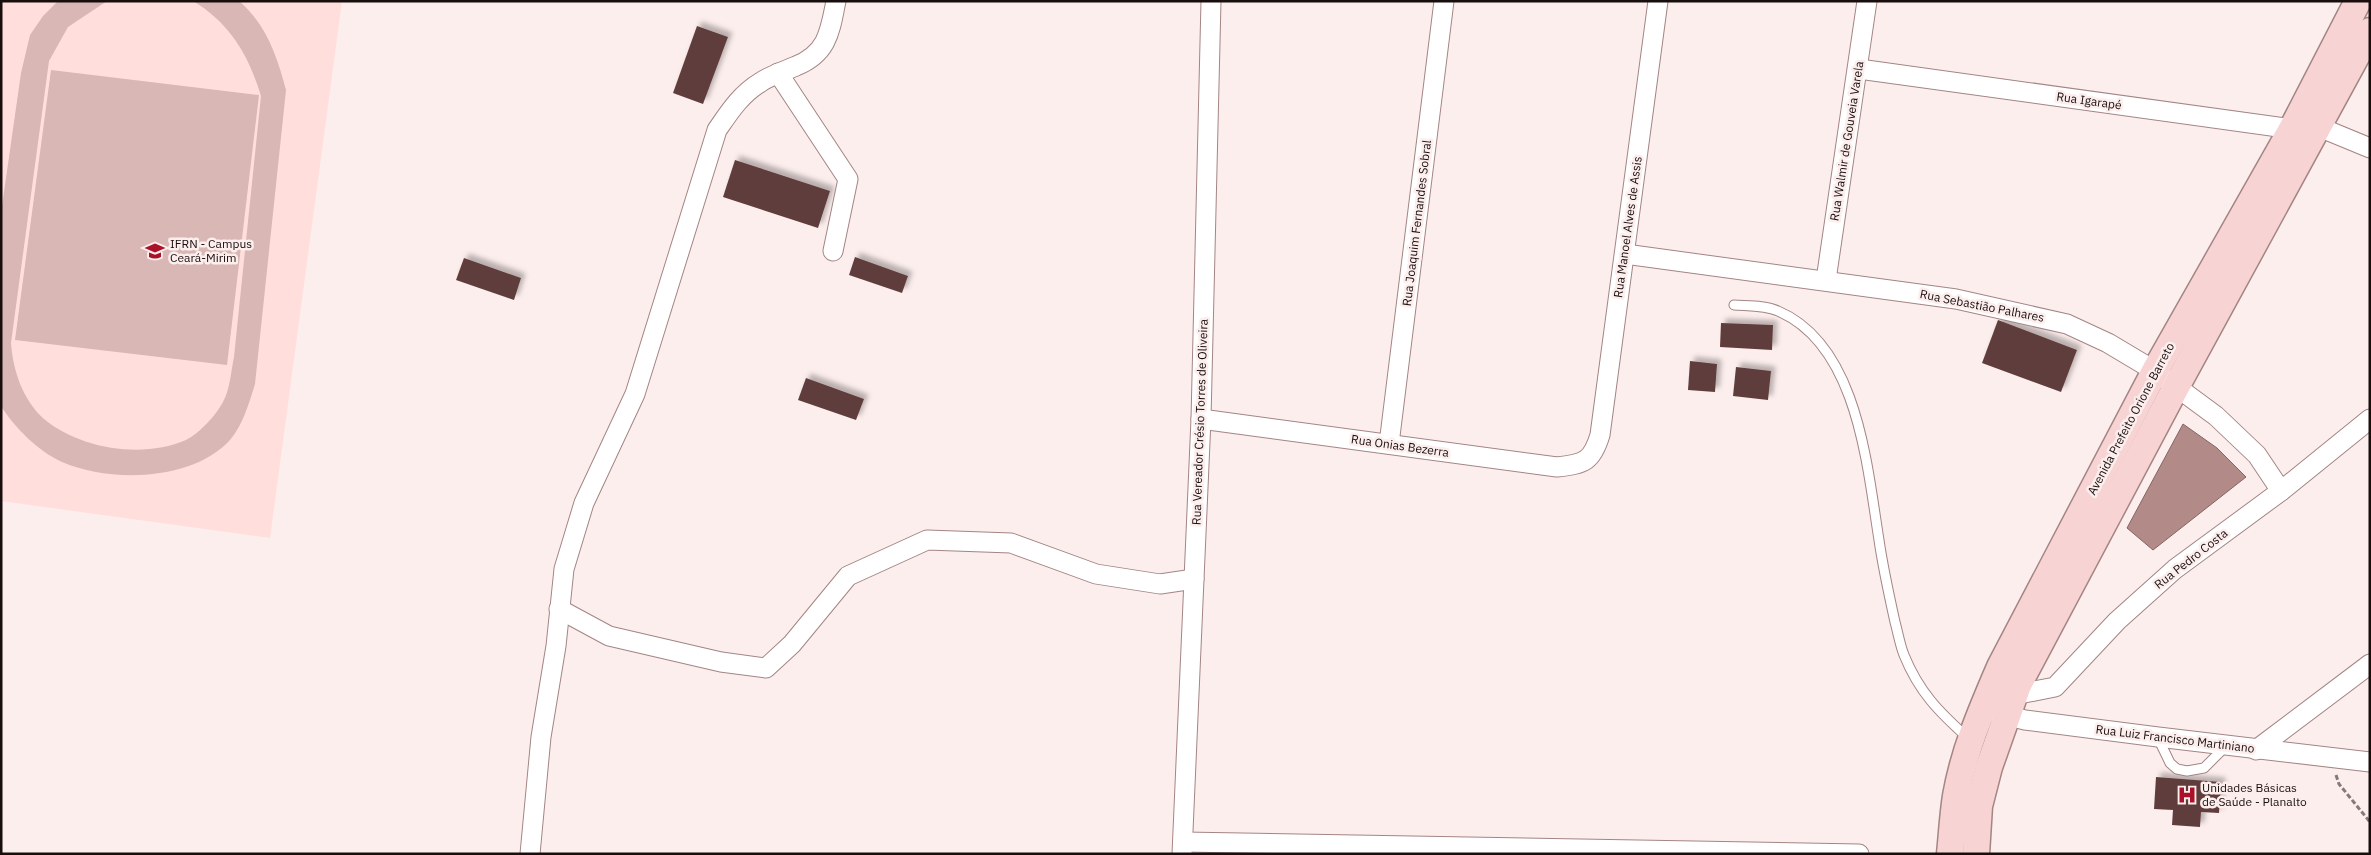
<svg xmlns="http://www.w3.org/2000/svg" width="2371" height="855" viewBox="0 0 2371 855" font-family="'IBM Plex Sans',sans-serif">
<defs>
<filter id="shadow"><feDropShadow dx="4.5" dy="-4.5" stdDeviation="2.5" flood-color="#0004"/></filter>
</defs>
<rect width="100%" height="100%" fill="#fceeed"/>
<polygon fill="#ffdedc" points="1,1 342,1 270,538 1,501"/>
<g fill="#d8b7b5">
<path d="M58,1h49l-39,26 -19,34 -38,282c2,28 12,57 33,76 36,30 99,40 142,21 14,-7 30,-25 37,-38 7,-13 8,-31 11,-45l27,-261c-12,-40 -31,-73 -68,-95h46c27,23 38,55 47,89l-31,294c-6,19 -12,41 -25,56 -37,41 -120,43 -168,22 -24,-11 -47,-34 -61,-56v-193l20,-140 9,-38 13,-19z"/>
<polygon points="51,70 259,95 227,365 15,340"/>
</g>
<polygon fill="#b28a88" stroke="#846563" points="2183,424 2217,448 2246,477 2153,550 2127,528"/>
<g fill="#613e3d" filter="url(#shadow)">
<polygon points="697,26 728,37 703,104 673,93"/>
<polygon points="735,160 830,191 818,228 723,197"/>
<polygon points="855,257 908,276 902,293 849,275"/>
<polygon points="464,258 521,278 514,300 456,280"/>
<polygon points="1998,320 2077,350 2061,392 1982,363"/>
<polygon points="1721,323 1773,325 1772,350 1720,347"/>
<polygon points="1690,361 1717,364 1715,392 1688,390"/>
<polygon points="1736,367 1771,371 1768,400 1733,396"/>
<polygon points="806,378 864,399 856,420 798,400"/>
<polygon points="2156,777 2221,782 2219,813 2201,812 2200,827 2172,825 2173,810 2154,809"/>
</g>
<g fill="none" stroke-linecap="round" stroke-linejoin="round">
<g stroke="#a38584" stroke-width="11">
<g id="lane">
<path d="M1734,305c14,1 31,0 44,6 80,34 89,155 101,229 4,28 10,55 16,82 3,11 5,23 9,33 15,37 35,57 64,83"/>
<polyline points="2158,738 2170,763 2177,769 2187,771 2204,768 2226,746"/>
</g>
</g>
<g stroke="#a38584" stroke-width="21">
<g id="street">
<polyline points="1859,69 2292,129 2319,127 2370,148"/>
<polyline points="778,73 848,179 833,251"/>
<polyline points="1625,254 1956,299 2067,324 2108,343 2155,371 2216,416 2257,455 2281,491"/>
<polyline points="1826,280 1867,1"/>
<path d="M1201,419l356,48c28,-3 35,-6 43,-32l58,-434"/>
<polyline points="1389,444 1444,1"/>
<polyline points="559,609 609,636 721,662 766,668 792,644 848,576 927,540 1011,543 1096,574 1160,584 1194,579"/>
<polyline points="2014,695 2055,687 2117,621 2175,569 2281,491 2370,419"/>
<polyline points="1997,713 2025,720 2158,737 2370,762"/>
<polyline points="2256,750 2370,664"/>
<polyline points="1183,842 1859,854"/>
<path d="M530,854l11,-117 15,-91 8,-77 20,-66 51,-109 82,-264c13,-19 24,-36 44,-48 10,-7 24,-11 35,-16 32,-13 34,-35 40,-65"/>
<polyline points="1182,854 1201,419 1211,1"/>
</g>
</g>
<g stroke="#a38584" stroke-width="29">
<g id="secondary">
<path d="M1950,854c2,-19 3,-39 6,-58 8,-46 26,-87 44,-129l155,-296 137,-242 66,-128"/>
<polyline points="1976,854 1979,806 1989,767 2018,685 2176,387 2370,31"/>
</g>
</g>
<polyline stroke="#867a79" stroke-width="3" stroke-dasharray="5 2.5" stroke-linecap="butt" points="2336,775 2339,784 2370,822"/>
<use href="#lane" stroke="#fff" stroke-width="9"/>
<use href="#street" stroke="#fff" stroke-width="19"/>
<use href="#secondary" stroke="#f8d3d3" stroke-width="26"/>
</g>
<defs>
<g id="university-bare" transform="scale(1.5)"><path d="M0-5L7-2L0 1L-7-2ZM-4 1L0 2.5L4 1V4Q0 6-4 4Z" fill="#a91229" stroke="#fceeed" stroke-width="2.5" paint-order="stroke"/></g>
<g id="hospital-bare" transform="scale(1.5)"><path d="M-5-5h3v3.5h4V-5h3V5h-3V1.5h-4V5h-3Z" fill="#a91229" stroke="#fceeed" stroke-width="2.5" paint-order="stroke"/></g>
</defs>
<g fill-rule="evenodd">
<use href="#university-bare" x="155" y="251"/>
<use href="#hospital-bare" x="2187" y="795"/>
</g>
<g text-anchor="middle" stroke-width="5" stroke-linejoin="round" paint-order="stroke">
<g font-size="12" fill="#180e0d" stroke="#fceeed">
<text transform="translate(2089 101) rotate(8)" y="4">Rua Igarapé</text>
<text transform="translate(1847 141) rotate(-81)" y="4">Rua Walmir de Gouveia Varela</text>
<text transform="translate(1417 223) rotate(-83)" y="4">Rua Joaquim Fernandes Sobral</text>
<text transform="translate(1628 227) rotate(-82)" y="4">Rua Manoel Alves de Assis</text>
<text transform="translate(1982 306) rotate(11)" y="4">Rua Sebastião Palhares</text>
<text transform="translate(2131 419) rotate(-62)" y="4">Avenida Prefeito Orione Barreto</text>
<text transform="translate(1200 422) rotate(-88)" y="4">Rua Vereador Crésio Torres de Oliveira</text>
<text transform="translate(1400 446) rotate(8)" y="4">Rua Onias Bezerra</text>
<text transform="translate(2191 559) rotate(-38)" y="4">Rua Pedro Costa</text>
<text transform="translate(2175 739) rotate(7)" y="4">Rua Luiz Francisco Martiniano</text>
</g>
<g font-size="12" fill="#180e0d" stroke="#fceeed" text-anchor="start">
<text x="170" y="248">IFRN - Campus<tspan x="170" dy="14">Ceará-Mirim</tspan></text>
<text x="2202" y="792">Unidades Básicas<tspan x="2202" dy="14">de Saúde - Planalto</tspan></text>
</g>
</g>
<rect width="2371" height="855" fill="none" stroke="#180e0d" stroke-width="5"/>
</svg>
